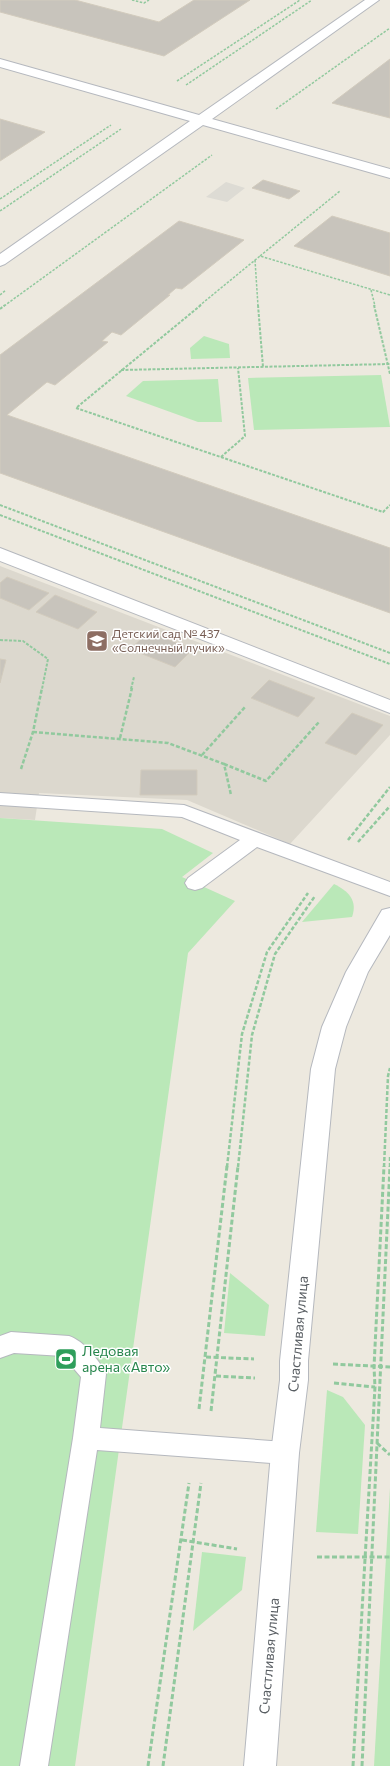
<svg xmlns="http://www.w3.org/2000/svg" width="390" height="1766" viewBox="0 0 390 1766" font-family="Commissioner,sans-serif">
<rect width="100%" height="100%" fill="#ede9df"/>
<polygon fill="#dddbd4" points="226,182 245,188 227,202 206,197"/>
<polygon fill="#dcd8ce" points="0,566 390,716 390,735 290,844 187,800 39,793 35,820 0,818"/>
<g fill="#bae8b8">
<polygon points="204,336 229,344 230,358 191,359 190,348"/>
<polygon points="381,375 390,427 254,430 248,378"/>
<polygon points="218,379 222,422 198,422 126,396 143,381"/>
<polygon points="0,818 162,829 213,853 182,877 235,901 188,953 75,1766 0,1766"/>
<path d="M334,884c14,7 24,16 18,33l-50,5z"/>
<polygon points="230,1273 269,1305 265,1336 224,1333"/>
<polygon points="327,1390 343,1397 365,1425 358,1534 316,1532"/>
<polygon points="390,1488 390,1766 374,1766"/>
<polygon points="202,1552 246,1557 242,1590 193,1631"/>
</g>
<g fill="#c8c4bc" stroke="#d2cbbd">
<polygon points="0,0 75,0 159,22 194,0 250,0 164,56 0,12"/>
<polygon points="390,59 390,118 332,103"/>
<polygon points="0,119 45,132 0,161"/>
<polygon points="263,180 300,191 289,199 252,188"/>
<polygon points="332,216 390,233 390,276 294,246"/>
<polygon points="179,221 244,240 182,289 176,288 168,295 170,295 121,335 112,332 102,341 108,342 55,385 47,382 7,415 390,548 390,613 0,473 0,355"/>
<polygon points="7,577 49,593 29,610 0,598 0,583"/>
<polygon points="55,595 97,612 78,629 36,612"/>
<polygon points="149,632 193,649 175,667 130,649"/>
<polygon points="0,659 6,660 0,683"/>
<polygon points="269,680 315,698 298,717 251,698"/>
<polygon points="352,713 383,725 356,755 325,743"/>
<polygon points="141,770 197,770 197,795 140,795"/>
</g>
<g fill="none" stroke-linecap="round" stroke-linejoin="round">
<g stroke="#b5b8be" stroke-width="2">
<g id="service">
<polygon points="0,793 184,805 390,882 390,896 257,847 202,888 195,890 188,888 185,883 188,878 240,840 182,817 0,805"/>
<path d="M11,1332l58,4c15,5 30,24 37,38l-6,54 185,14 9,3 4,8 -4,8 -9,3 -188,-14 -49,316h-28l53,-328 8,-61 -18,-21 -49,-3 -14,5v-22z"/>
</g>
</g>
<g stroke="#b5b8be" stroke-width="2">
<g id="minor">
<polygon points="365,0 379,0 212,119 390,169 390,178 203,125 5,264 0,266 0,254 190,121 0,67 0,59 199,115"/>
<polygon points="0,548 390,700 390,713 0,561"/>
</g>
</g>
<g stroke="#b5b8be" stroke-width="2">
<polygon id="tertiary" points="390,908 390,935 368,972 346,1027 335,1069 308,1361 308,1380 299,1453 276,1766 244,1766 271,1453 280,1380 280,1361 311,1069 322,1027 346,972 382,910"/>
</g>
<g stroke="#91c99e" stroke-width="1.5" stroke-dasharray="2.5 1.5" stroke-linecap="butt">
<polyline points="132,0 144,3 149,0"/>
<polyline points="177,81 300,0"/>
<polyline points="186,85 312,0"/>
<polyline points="276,109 390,28"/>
<polyline points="0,199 111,125"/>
<polyline points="0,211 121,129"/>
<polyline points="260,256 340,191"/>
<polyline points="255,260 258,306"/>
<polyline points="371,290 375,306"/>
<polyline points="0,295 6,290"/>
<polyline points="4,306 212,155"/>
<polyline points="199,306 260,256 390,295"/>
</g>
<g stroke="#91c99e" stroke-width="2" stroke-dasharray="3 1.5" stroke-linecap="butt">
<polyline points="201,305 76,408 383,512 390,505"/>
<polyline points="258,305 263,367"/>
<polyline points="374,305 390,374"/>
<polyline points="0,309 5,305"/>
<polyline points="121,370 390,364"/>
<polyline points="221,457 245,436 238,368"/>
<polyline points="0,505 390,653"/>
<polyline points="0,515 390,664"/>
<polyline points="0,640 23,641 48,659 42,689"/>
<polyline points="131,689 134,677"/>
</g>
<g stroke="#91c99e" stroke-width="2.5" stroke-dasharray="4 2" stroke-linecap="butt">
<polyline points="33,732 168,743 224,764 231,795"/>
<polyline points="120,738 132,688"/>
<polyline points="202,755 245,707"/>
<polyline points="224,764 266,781 319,722"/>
<polyline points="21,769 33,732 42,688"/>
<polyline points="348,840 390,787"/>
<polyline points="358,842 390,806"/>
<polyline points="227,1167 242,1034 267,952 308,893"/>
<polyline points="238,1167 252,1035 275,954 315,896"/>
<polyline points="384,1167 388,1076 390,1068"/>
<polyline points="390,1167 390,1157"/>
</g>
<g stroke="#91c99e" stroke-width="3" stroke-dasharray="5 2.5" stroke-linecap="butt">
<polyline points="206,1357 254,1359"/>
<polyline points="333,1364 390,1367"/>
<polyline points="216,1376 255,1378"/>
<polyline points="334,1383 375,1387"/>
<polyline points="199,1409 227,1166"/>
<polyline points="211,1411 238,1166"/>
<polyline points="377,1443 390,1455"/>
<polyline points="182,1540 237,1549"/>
<polyline points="317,1557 390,1557"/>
<polyline points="148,1766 189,1483"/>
<polyline points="163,1766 201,1483"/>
<polyline points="353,1766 375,1387 374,1367 384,1166"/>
<polyline points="362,1766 390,1166"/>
</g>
<use href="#service" fill="#fff" fill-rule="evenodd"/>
<use href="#minor" fill="#fff" fill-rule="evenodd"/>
<use href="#tertiary" fill="#fff" fill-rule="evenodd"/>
</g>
<defs>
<g id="school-square" transform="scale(1.15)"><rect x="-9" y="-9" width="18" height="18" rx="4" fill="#8d6e63" stroke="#fff"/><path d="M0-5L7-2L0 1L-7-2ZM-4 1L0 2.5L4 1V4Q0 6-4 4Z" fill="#fff"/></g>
<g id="stadium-square" transform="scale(1.15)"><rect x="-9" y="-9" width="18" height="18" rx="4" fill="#2e9e5b" stroke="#fff"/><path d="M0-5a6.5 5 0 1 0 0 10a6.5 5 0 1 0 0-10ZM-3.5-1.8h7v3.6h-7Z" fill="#fff"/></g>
</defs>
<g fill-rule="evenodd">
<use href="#school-square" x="97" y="641"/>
<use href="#stadium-square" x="66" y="1359"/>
</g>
<g text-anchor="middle" stroke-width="3" stroke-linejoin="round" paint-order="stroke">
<g font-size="12" fill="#785e54" stroke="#fff" text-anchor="start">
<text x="112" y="638">Детский сад № 437<tspan x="112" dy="14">«Солнечный лучик»</tspan></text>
</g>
<g font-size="14" fill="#585d62" stroke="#fff">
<text transform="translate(298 1334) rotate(-85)" y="5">Счастливая улица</text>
<text transform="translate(269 1656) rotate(-85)" y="5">Счастливая улица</text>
</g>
<g font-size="14" fill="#27864d" stroke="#fff" text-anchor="start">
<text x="82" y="1356">Ледовая<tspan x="82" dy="16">арена «Авто»</tspan></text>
</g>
</g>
</svg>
